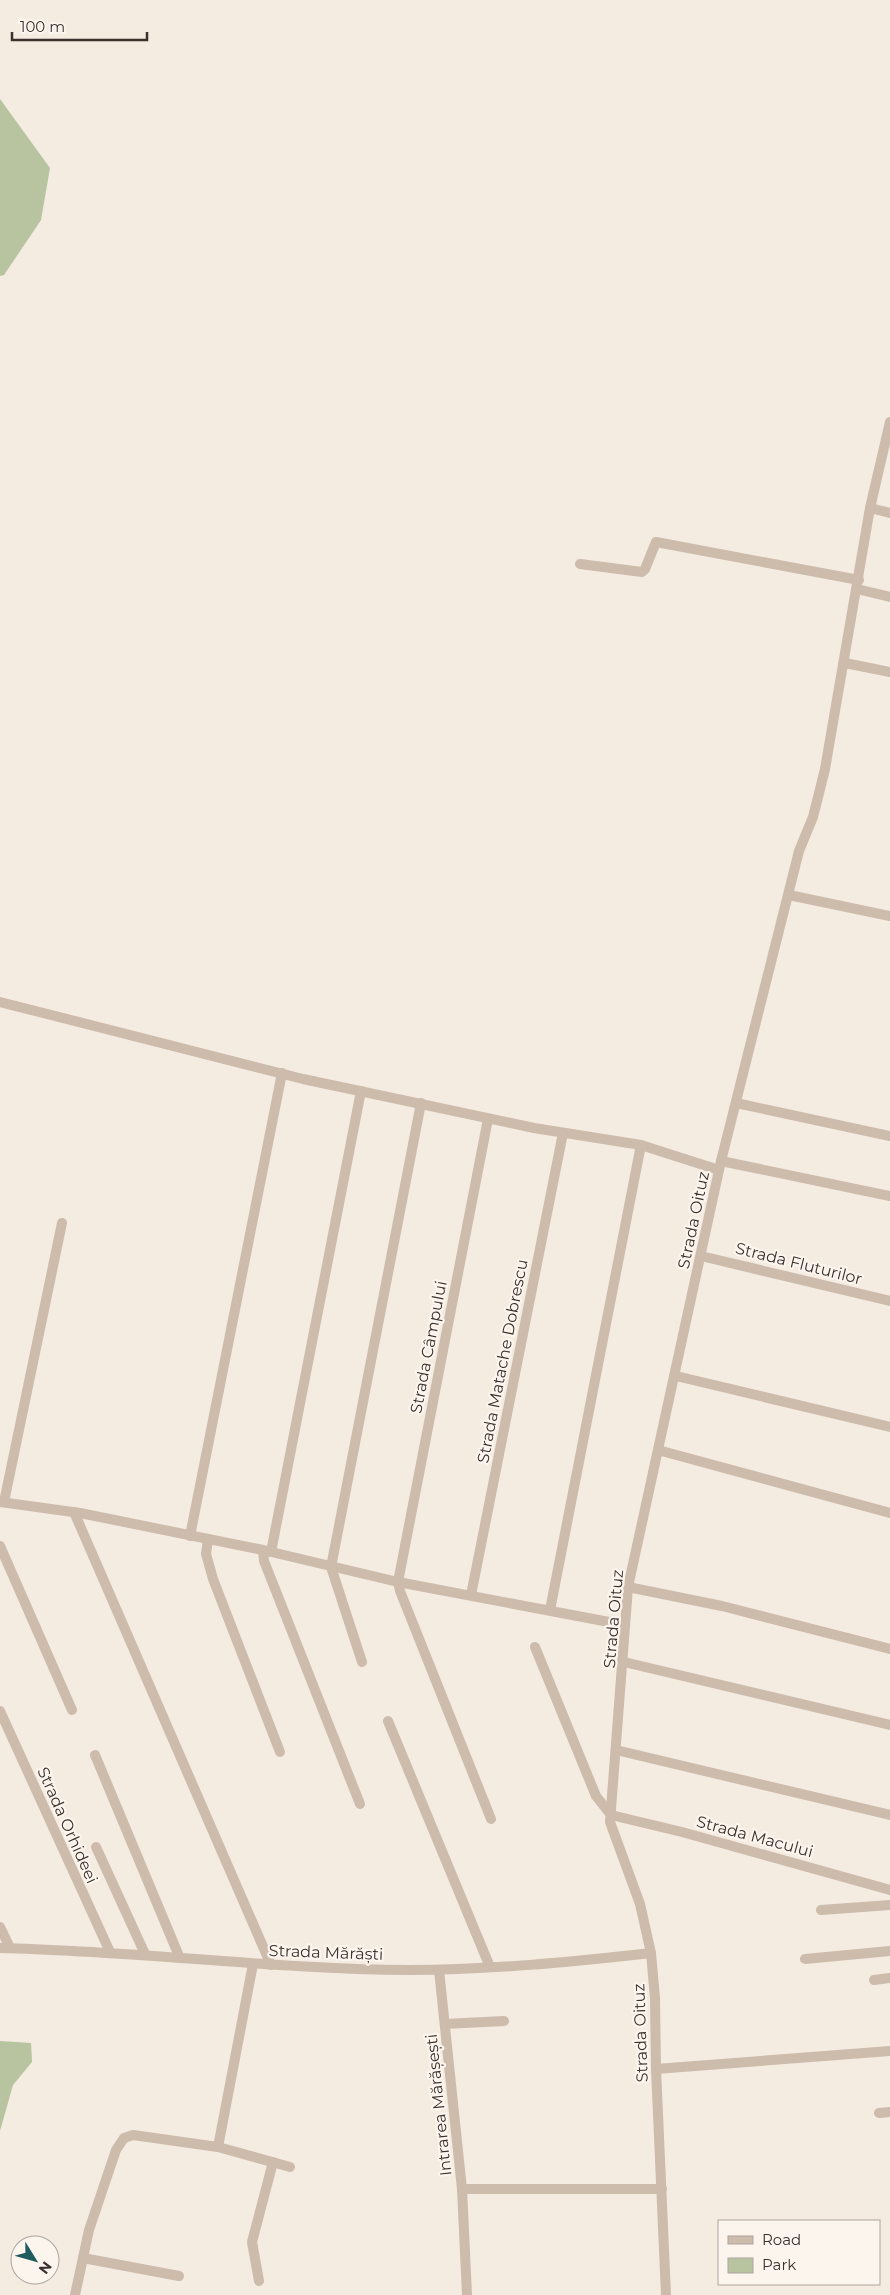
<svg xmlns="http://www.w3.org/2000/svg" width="890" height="2295" viewBox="0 0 890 2295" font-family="Montserrat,sans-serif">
<rect width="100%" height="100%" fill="#f4ebe1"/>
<g fill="#b8c4a0">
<polygon points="0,99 50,168 41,220 4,275 0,276"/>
<polygon points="0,2041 31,2043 32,2062 13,2085 0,2131"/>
</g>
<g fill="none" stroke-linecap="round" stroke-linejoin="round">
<g stroke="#cdbbac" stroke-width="10">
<polyline points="870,508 890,513"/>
<polyline points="580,564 642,572 645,569 656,542 859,580"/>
<polyline points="857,589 890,597"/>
<polyline points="845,663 890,672"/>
<polyline points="789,895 890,916"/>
<polyline points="0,1002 303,1079 534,1128 641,1145 719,1170"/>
<polyline points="736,1103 890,1136"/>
<polyline points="488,1119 398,1582 400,1591 491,1819"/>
<polyline points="721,1161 890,1196"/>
<polyline points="701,1256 890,1301"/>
<polyline points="676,1376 890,1427"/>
<polyline points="658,1450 890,1513"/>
<polyline points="0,1502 80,1513 263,1550 398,1582 625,1625"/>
<polyline points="4,1502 62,1223"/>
<polyline points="74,1512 271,1965"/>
<polyline points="190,1536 282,1073"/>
<polyline points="208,1539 206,1554 213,1579 280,1752"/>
<polyline points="0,1546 72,1710"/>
<polyline points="263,1550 264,1561 360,1804"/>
<polyline points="271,1552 361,1091"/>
<polyline points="628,1587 722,1606 890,1649"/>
<polyline points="471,1595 563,1133"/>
<polyline points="550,1610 641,1145"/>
<polyline points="535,1647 596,1796 611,1815 682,1832 890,1890"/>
<polyline points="362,1662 331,1567 421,1103"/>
<polyline points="624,1662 890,1725"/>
<polyline points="0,1711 110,1952"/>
<polyline points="388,1721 490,1967"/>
<polyline points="616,1750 890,1815"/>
<polyline points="95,1755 179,1956"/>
<polyline points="96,1847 145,1954"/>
<polyline points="821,1910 890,1905"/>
<polyline points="0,1927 10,1948"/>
<path d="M0,1948c137,3 272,21 409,22 80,0 162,-8 242,-17"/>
<polyline points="805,1959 890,1951"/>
<polyline points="439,1970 462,2189 467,2295"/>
<polyline points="874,1980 890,1978"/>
<polyline points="445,2024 504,2021"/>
<polyline points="656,2069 890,2051"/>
<polyline points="879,2113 890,2112"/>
<polyline points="218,2147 253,1964"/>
<polyline points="462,2189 662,2189"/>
<polyline points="83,2258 179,2276"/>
<polyline points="259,2281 252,2242 273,2162"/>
<polyline points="75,2295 89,2230 116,2150 124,2138 133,2135 218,2147 290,2167"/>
<polyline points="666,2295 656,2069 655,1998 651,1953 640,1904 610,1822 628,1587 721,1161 799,851 813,817 825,769 870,508 890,422"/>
</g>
</g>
<g text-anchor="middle" stroke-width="4.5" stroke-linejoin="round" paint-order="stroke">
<g font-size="16" fill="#3b302b" stroke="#fbf5ee">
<text transform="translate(693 1220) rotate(-78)" y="6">Strada Oituz</text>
<text transform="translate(799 1263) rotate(14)" y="6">Strada Fluturilor</text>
<text transform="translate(428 1347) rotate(-79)" y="6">Strada Câmpului</text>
<text transform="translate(502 1361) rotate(-79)" y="6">Strada Matache Dobrescu</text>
<text transform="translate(613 1619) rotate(-85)" y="6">Strada Oituz</text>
<text transform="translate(68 1825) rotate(66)" y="6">Strada Orhideei</text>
<text transform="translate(755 1836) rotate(15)" y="6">Strada Macului</text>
<text transform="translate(326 1952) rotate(2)" y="6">Strada Mărăști</text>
<text transform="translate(640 2033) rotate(-92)" y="6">Strada Oituz</text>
<text transform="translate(438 2105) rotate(-96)" y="6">Intrarea Mărășești</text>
</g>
</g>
<rect x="718" y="2220" width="162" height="65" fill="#fbf5ee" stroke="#aea6a0"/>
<rect x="728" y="2236" width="25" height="8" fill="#cdbbac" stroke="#aea6a0"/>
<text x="762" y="2245" font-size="15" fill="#3b302b">Road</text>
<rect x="728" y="2258" width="25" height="15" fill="#b8c4a0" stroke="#aea6a0"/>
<text x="762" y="2270" font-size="15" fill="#3b302b">Park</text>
<g transform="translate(35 2260) rotate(127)"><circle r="24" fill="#fbf5ee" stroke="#aea6a0"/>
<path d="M0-4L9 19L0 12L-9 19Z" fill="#1f5a5e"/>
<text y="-8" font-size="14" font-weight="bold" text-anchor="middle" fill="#3b302b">N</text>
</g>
<path d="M12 32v8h135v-8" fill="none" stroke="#3b302b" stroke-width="2.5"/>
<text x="20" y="32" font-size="15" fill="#3b302b" stroke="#fbf5ee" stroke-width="4" paint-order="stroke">100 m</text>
</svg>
